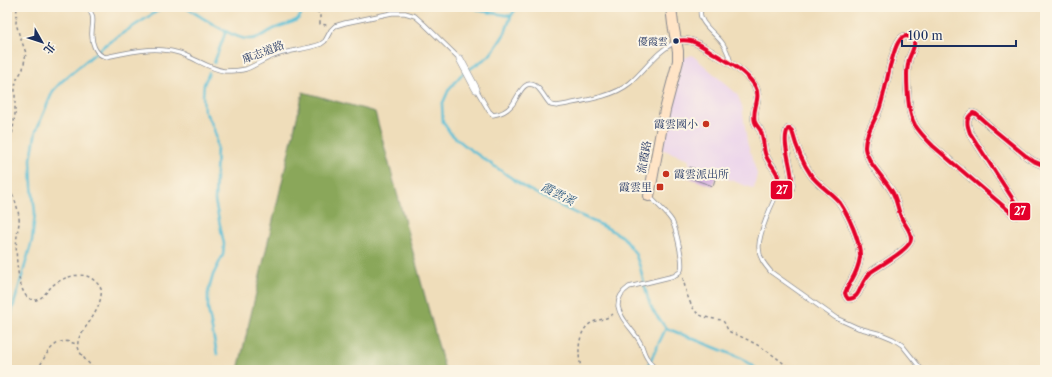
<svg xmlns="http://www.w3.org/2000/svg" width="1052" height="377" viewBox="0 0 1052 377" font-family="'Libre Caslon Text','Noto Serif TC',serif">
<rect width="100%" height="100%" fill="#fcf5e5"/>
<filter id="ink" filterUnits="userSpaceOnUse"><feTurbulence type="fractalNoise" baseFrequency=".025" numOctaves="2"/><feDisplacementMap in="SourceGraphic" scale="8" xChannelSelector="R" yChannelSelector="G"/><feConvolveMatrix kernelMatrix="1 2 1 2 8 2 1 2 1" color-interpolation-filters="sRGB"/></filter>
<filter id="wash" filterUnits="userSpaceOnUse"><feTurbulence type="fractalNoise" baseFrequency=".012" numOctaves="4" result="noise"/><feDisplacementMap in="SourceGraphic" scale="16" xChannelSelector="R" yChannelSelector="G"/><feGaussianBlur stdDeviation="0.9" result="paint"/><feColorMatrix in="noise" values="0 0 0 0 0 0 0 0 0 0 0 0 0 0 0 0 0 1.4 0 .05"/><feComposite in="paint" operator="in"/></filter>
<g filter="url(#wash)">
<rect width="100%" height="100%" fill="#efddba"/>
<polygon fill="#ead1ec" points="692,55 737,94 742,106 747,142 757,174 754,189 689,164 689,159 661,149 682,59"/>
<polygon fill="#8aa75a" stroke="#526b5c" points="303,92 375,112 445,370 238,370"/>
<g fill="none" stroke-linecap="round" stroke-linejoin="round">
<g stroke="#57bdd5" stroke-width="2.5">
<path d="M185,7c15,9 51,34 66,32 9,0 17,-8 25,-11 8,-4 17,-4 23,-10 2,-3 4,-8 6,-11"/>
<polyline points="473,7 482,11 511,16"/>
<polyline points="517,7 511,16 505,33 496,47 489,56 461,75 449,89 442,105 443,122 451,134 468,148 526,188 548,200 609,229 623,237 635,253 640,267 648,299 653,311 666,328 741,358 758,370"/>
<polyline points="214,63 226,31"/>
<polyline points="209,73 204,84 203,96 204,110 211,122 216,135 217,146 215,201 224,244 223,255 213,275 208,293 208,309 217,354"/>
<polyline points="7,339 12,311 32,241 35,213 32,186 31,159 36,131 53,91 61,82 105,45 126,31 164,7"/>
<polyline points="646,370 666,328"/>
</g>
</g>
<g id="blocks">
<polygon fill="#cc9fdf" points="690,167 716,176 713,186 687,177"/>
</g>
</g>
<g filter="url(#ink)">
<use href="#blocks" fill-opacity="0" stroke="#85868c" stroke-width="1"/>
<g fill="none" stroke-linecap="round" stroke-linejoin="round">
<g stroke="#85868c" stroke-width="5">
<g id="lane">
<path d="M87,7c2,2 4,5 5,8 2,5 0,11 0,16 -1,11 3,24 14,26 27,-6 55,-13 81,-1 12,5 24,13 37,15 7,0 15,0 22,-2 11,-4 21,-12 33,-15 14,-4 28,-5 42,-10l4,-3 6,-11 4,-4 10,-3 47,-10h13l10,3 9,8 36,35"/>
<path d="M701,7c-5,16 15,26 22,37 4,6 6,12 8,19"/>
<path d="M476,89l13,22 4,4c8,-1 14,-4 19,-10 6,-7 12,-30 26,-17 5,5 8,12 13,17l6,1c23,-5 55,-8 73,-23 16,-14 26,-31 45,-41"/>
<path d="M780,189c-7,11 -22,46 -21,59 0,10 6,17 12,24l65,46 22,10 23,6 12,5 9,6 20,25"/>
<path d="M649,196c8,8 17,16 23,25 4,8 12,41 9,49 -1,3 -5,4 -7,6l-45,11c-7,5 -11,10 -11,19 2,14 17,25 23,38 2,4 3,10 6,14 3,5 6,9 10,12"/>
</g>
</g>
<g stroke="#85868c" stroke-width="8">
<g id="street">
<path d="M676,41c5,-1 10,-1 15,0 7,2 13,6 19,10 15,9 36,20 45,35 7,12 -4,24 0,36 1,4 5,6 6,10 3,7 2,14 4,21 2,8 9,14 12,21 2,4 2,10 3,15l6,3 4,-1c1,-3 2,-7 2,-10 0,-14 -11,-40 -4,-52h2l2,2c4,15 10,31 19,44 8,11 21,18 29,28 8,12 21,39 20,54 -2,16 -9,22 -15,36l1,3 2,3c10,0 11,-9 15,-16 2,-4 5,-8 8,-11 8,-6 42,-24 40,-34 0,-7 -6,-13 -9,-19 -4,-8 -5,-18 -9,-26 -6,-11 -16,-21 -23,-32 -2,-5 -5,-9 -5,-14 0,-14 11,-27 15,-40 4,-13 7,-27 10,-41 3,-8 7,-35 20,-29 9,4 1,16 -1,22 -1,5 -2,10 -2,15 0,14 1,39 8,51 5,8 11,14 18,21l82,70 3,-1 2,-2v-3l-50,-77c-3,-8 -5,-15 3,-20l3,1 17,15 33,27 7,5 12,5"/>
<polyline points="460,59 476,89"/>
</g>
</g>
<g stroke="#85868c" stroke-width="12">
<polyline id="secondary" points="649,196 665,110 678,61 678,51 673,24 671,7"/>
</g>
<g stroke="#85868c" stroke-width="1.5" stroke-dasharray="3 3" stroke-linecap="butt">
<polyline points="312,7 320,14 320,24 327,25"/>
<polyline points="7,144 12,136 15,114 15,86 17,79 23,69 26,53 19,34 16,23 17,7"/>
<path d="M7,184c6,10 11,22 12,34 1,6 -2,12 -2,18 -2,14 0,51 10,61 3,2 6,4 9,3 6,-1 11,-9 16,-14 9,-8 28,-15 39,-8 4,3 8,6 10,11 1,5 -1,13 -3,18 -13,29 -37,33 -2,63"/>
<path d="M683,278c2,10 7,32 17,37 6,3 15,4 22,5 4,3 4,9 8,12 23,9 43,21 61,38"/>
<path d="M38,370c5,-10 11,-24 23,-28 5,-2 11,1 16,2"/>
<path d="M582,370c-5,-14 -5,-39 9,-47 5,-3 10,-3 15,-5 3,-1 6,-3 8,-5"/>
</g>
<use href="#lane" stroke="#fff" stroke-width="3.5"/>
<use href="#street" stroke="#fff" stroke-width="7"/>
<use href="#secondary" stroke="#ffe4c6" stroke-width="10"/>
<g stroke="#fcf5e5" stroke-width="7">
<path id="bus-1" d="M676,41c5,-1 10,-1 15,0 7,2 13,6 19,10 15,9 36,20 45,35 7,12 -4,24 0,36 1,4 5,6 6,10 3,7 2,14 4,21 2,8 9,14 12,21 2,4 2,10 3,15l6,3 4,-1c1,-3 2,-7 2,-10 0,-14 -11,-40 -4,-52h2l2,2c4,15 10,31 19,44 8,11 21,18 29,28 8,12 21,39 20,54 -2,16 -9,22 -15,36l1,3 2,3c10,0 11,-9 15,-16 2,-4 5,-8 8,-11 8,-6 42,-24 40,-34 0,-7 -6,-13 -9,-19 -4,-8 -5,-18 -9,-26 -6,-11 -16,-21 -23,-32 -2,-5 -5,-9 -5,-14 0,-14 11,-27 15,-40 4,-13 7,-27 10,-41 3,-8 7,-35 20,-29 9,4 1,16 -1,22 -1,5 -2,10 -2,15 0,14 1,39 8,51 5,8 11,14 18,21l82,70 3,-1 2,-2v-3l-50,-77c-3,-8 -5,-15 3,-20l3,1 17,15 33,27 7,5 12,5"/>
</g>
<use href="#bus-1" stroke="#e4002b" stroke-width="4"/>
</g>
</g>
<circle fill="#1b2f5e" stroke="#fcf5e5" stroke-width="1.5" cx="676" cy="41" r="3.5"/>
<g fill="#c8321e" stroke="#fcf5e5" stroke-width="1.5">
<circle cx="706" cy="124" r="4"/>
<circle cx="666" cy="174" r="4"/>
<rect x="656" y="183" width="8" height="8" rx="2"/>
</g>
<g text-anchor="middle" stroke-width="4" stroke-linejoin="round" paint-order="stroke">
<g font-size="10" fill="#1b2f5e" stroke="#fcf5e5" text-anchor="end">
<text x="668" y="45">優霞雲</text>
</g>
<g font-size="11" fill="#1b2f5e" stroke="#fcf5e5">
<text transform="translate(263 52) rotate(-21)" y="4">庫志道路</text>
<text transform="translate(644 157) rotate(-80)" y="4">流霞路</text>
</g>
<g font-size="11" fill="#1b2f5e" stroke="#fcf5e5" text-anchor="end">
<text x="698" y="128">霞雲國小</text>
<text x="674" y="178" text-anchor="start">霞雲派出所</text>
<text x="652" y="191">霞雲里</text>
</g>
<g font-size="12" font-style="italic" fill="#2d5a82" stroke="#fcf5e5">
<text transform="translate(558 194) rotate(27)" y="4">霞雲溪</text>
</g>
</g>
<g stroke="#fcf5e5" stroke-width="1.5">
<rect x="770" y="180" width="23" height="20" rx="4" fill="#e4002b"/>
<rect x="1009" y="202" width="22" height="19" rx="4" fill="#e4002b"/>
</g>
<g font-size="11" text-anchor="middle" font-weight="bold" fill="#fff">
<text x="782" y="194">27</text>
<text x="1020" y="215">27</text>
</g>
<rect width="1052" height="377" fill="none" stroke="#fcf5e5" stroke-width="24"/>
<g transform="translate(42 42) rotate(129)" stroke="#fcf5e5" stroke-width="3" paint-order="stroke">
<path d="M0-3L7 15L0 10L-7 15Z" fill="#1b2f5e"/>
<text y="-6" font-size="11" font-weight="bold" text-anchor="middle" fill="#1b2f5e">北</text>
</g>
<path d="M902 40v6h114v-6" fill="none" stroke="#1b2f5e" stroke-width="2"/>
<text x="908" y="40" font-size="12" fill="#1b2f5e" stroke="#fcf5e5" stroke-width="3" paint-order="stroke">100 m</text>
</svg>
